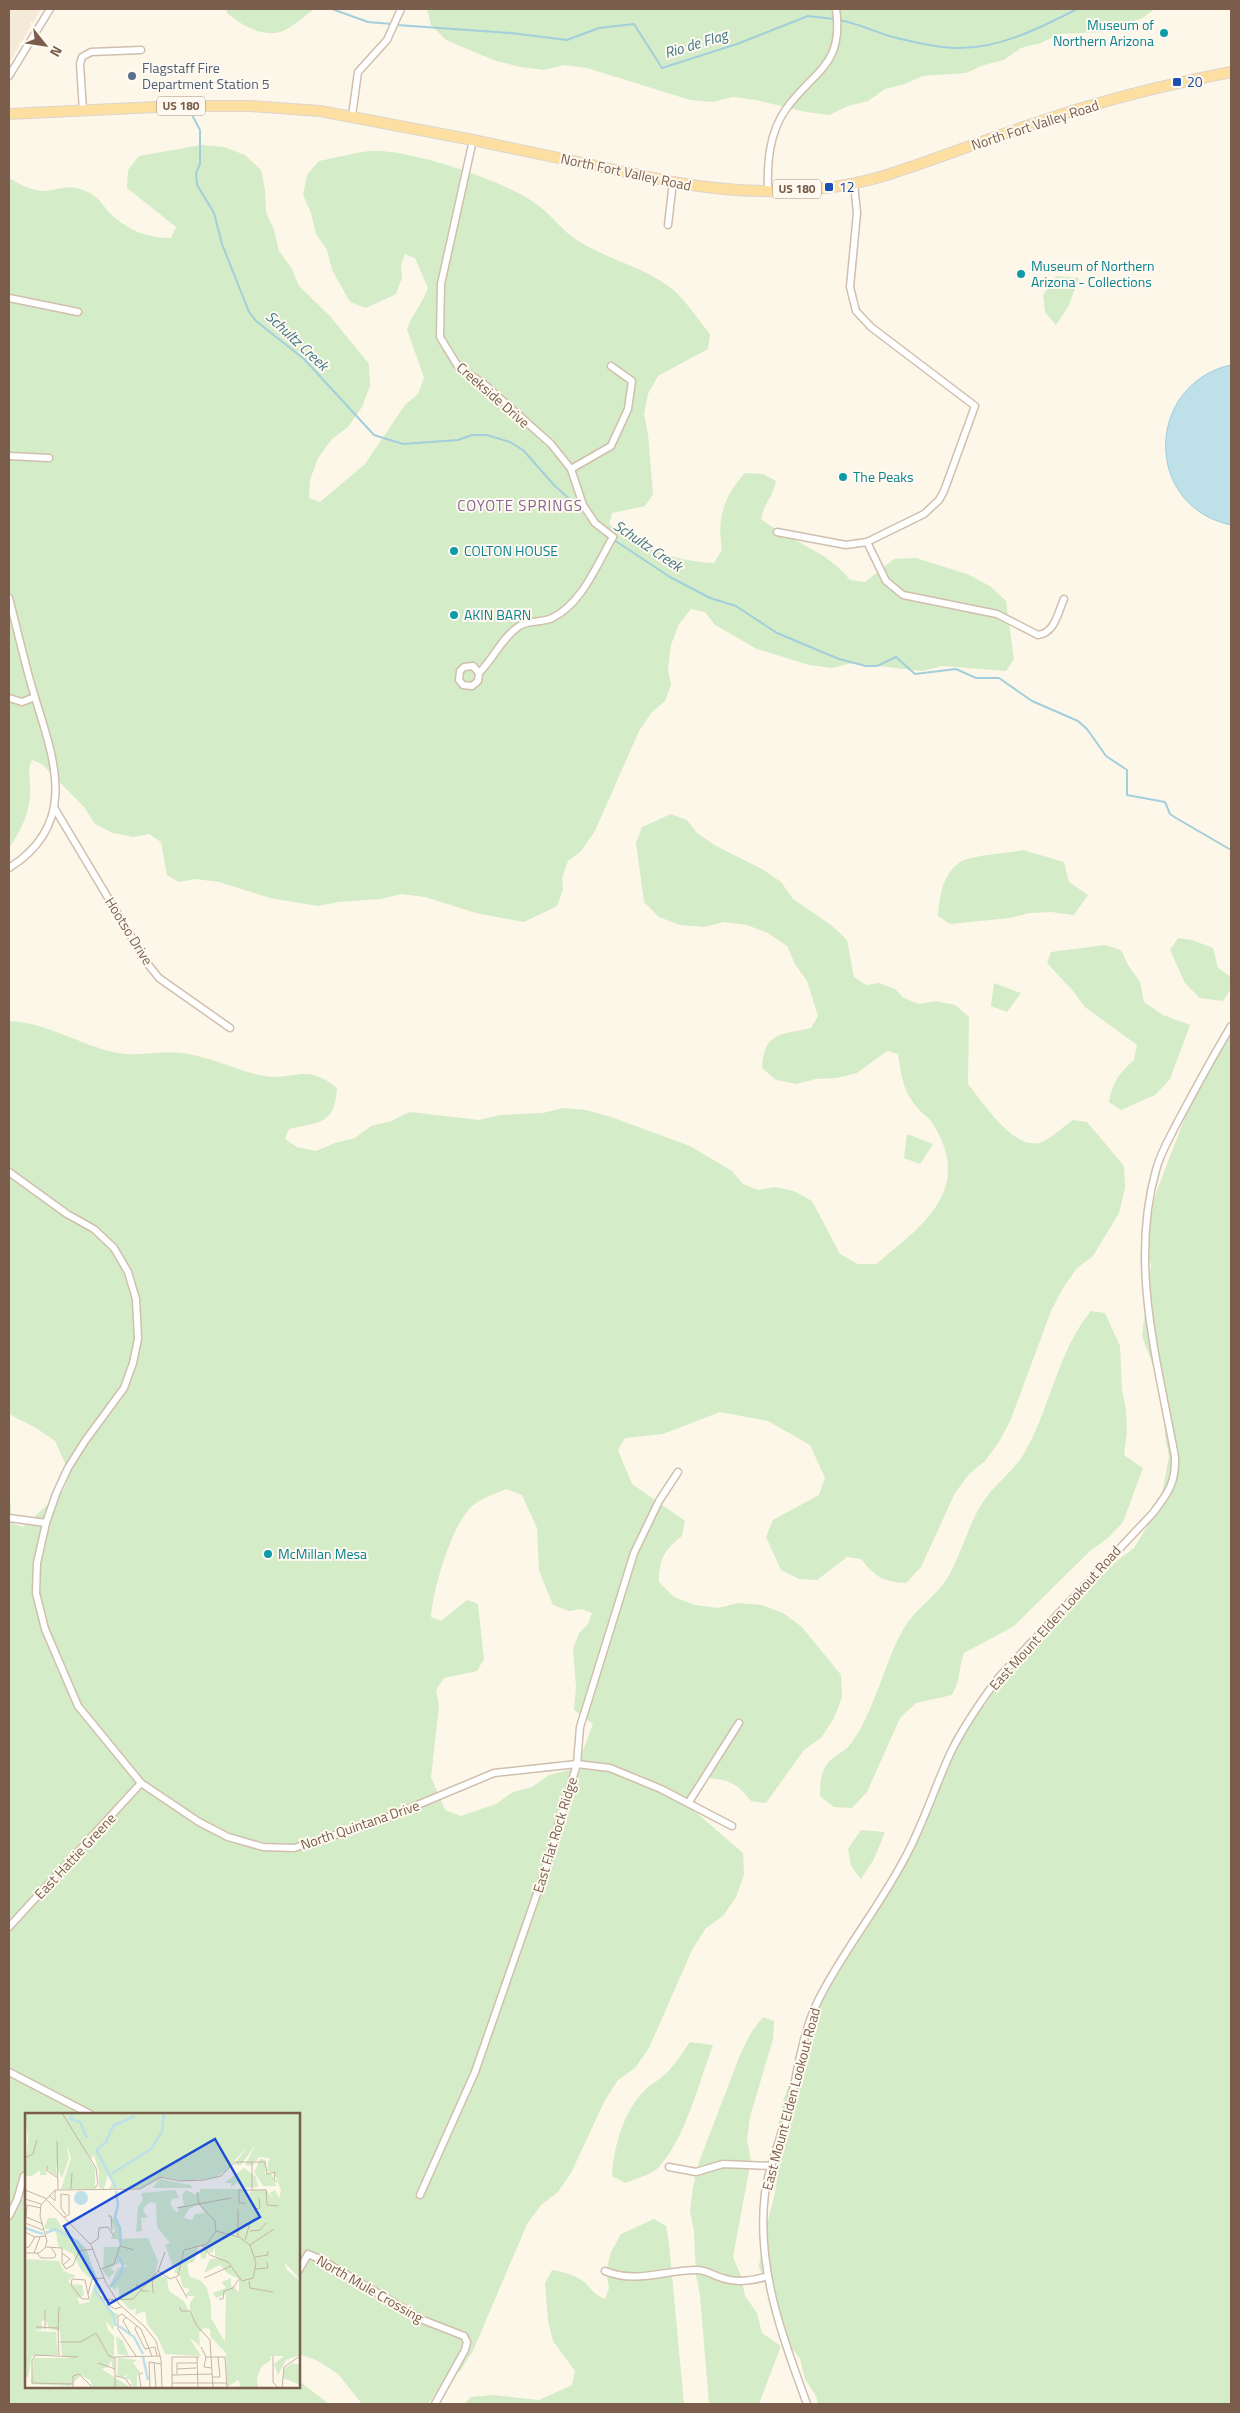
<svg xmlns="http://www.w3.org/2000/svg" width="1240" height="2413" viewBox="0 0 1240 2413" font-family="'Titillium Web',sans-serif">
<rect width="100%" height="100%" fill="#fdf7ea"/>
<polygon fill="#f5e9d8" points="9,9 41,9 9,63"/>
<g fill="#d4ecc7" fill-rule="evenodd">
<path d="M227,9h87c-9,7 -19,16 -29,21 -19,10 -44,-5 -58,-17z"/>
<polygon points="427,9 1155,9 1141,19 1121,24 1103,32 1059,34 1041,43 1021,48 1004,60 984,65 966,73 923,76 905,84 885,89 868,101 848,106 829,115 806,112 756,100 733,97 713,102 690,100 587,68 564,65 544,70 521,67 496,61 446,40 431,25"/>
<path d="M201,145l23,2 21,8 16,15 4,20 1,22 8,18 5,21 12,16 8,19 31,30 39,48 1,22 -8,21 -14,20 -16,12 -14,19 -8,22 -1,18 11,4 45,-38 40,-59 13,-11 6,-16 -17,-49c6,-16 15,-25 21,-41l-13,-30 -10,-4 -4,11 1,13 -6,16 -30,14 -16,-6 -18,-32 -5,-20 -11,-16 -5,-21 -8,-18 4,-20 12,-14c18,-3 46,-12 63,-10 40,3 116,28 150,50 19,12 29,30 48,41 29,18 64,25 91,46 15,12 27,32 39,46l-2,15 -50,27 -10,18 -4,20 4,20 5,60 -8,12 -33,7 -3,11c28,23 69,38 105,39l8,-13c-5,-32 1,-53 23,-77l18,1 13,7c-3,16 -12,22 -15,38 29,23 66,31 89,61l15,2 29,-23 22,-1 51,16 23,12 16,15 8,58 -8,12 -64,-5 -20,5 -70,-8 -20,5 -23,-3 -52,-16 -42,-24 -10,-13 -14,-3 -12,15 -8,21 -3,24 3,16 -6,16 -13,11 -13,19 -44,100 -14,20 -13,10 -6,17 1,12 -6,16 -33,16 -48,-9 -51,-16 -24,-3 -20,5 -43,3 -20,4 -48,-8 -51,-16 -24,-3 -16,3 -12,-7 -6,-33 -12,-8 -16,3 -20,-4 -18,-9 -11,-17 -42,-43 -10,-4c-5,10 -2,16 -2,26 2,23 -9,44 -21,62v-670c10,6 23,13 36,13 16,-1 20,-7 38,-1 18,6 19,17 31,27 17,15 36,21 57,21l5,-11 -49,-39 1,-18 11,-14z"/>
<polygon points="1056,276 1079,278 1069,305 1056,325 1045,312 1043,295"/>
<path d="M671,814l16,6 10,13 19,13 46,23 19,13 12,17 38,26 16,15 7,37 12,8 13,-2 16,6 9,9 15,6 17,-3 19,4 14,12 -1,67c14,17 49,72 76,57 10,-5 20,-15 29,-21l14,2 37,44 1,22 -6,25 -26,43 -16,12 -14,20 -12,23 -40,108 -12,23 -14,19 -16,13 -14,19 -34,74 -15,16c-22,-1 -31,-6 -45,-24l-14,-2 -30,23 -18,-1 -18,-9 -15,-33 7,-17 46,-25 6,-17 -15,-33 -42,-24 -48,-9 -57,22 -38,4 -7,12 14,34 53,37 -3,15c-18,14 -23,23 -23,46l15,15 21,8 23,3 20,-5 24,2 21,8 19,14 39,48 1,22 -8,21 -13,20 -17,12 -38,53 -15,-2c-14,-18 -23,-22 -45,-23l-12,14 -1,18 50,43 1,22 -8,22 -13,19 -17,12 -13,20 -44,100 -14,20 -17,12 -13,20 -34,73 -13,19 -17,13 -14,19 -54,127 -13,20 -17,12 -15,21h-66l-24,-30 -20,-13 -19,-7v-240h-273v273h273v-6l30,23h-320v-918l3,37 11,4 41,-37 6,-16 -15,-33 -19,-13 -27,-14v-393c38,1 72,25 109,32 22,4 42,-3 64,0 26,3 51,16 77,22 35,8 45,-14 78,13 -2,37 -18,34 -48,41l-4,10 12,8 19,4 19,-8 20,-5 16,-12 20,-5 19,-9 69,8 20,-5 44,-2 20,-5 23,2 25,7 79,29 42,25 11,13 15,6 17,-3 19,4 18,10 28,53 18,10h18c47,-39 98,-74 57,-140 -4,-7 -12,-11 -16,-17 -14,-15 -16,-33 -19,-53l-11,-3 -30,22 -20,5 -21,1 -20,5 -20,-4 -14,-12c2,-36 18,-33 49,-40l7,-12 -11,-35 -12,-17 -8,-18 -19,-13 -21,-8 -23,-3 -20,5 -24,-2 -21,-8 -15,-15 -8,-59 6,-16zM506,1489l16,6 15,33 2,43 14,34 16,6 13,-2 10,4 -4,11 -9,9 -6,16 3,38 -2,23 19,14 -10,27 -14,19 -20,5 -17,12 -19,5 -17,12 -35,12 -16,-6 -14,-33 8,-71 -3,-16 8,-12 33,-7 7,-12 -6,-55 -11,-4 -26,21 -10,-4c1,-25 22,-99 44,-113 9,-7 21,-10 31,-15z"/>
<path d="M1023,850l41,12 5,20 19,13 -14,20 -23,-3 -21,1 -20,5 -60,6 -12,-8c1,-19 5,-44 24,-55 10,-6 47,-8 61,-11z"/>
<polygon points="1178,938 1192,940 1213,948 1218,968 1231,977 1231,989 1223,1001 1200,998 1185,983 1170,950"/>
<path d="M1105,945l16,5 7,15 12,17 4,20 19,13 27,10 -20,54 -15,16 -34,15 -12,-8c3,-19 11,-30 25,-42l3,-15 -52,-38 -12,-16 -26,-28 4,-11z"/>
<polygon points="994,983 1021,993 1007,1012 991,1006"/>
<polygon points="1231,1020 1231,2404 818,2404 816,2396 805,2379 800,2359 788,2343 784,2323 772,2306 767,2286 759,2267 762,2244 775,2193 778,2170 773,2150 783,2101 834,1967 859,1924 876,1912 889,1892 901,1869 942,1761 953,1738 967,1719 984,1706 1024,1648 1041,1635 1118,1560 1134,1548 1160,1505 1169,1456 1165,1436 1163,1392 1142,1336 1151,1265 1146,1245 1155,1196 1206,1062"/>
<polygon points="907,1134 933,1144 920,1164 904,1158"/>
<path d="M1091,1311l14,2 15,33 2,43 4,21 1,21 -3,24 19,13 -20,54 -15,16 -17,12 -77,76 -50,27c-6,17 -3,26 -12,42l-36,8 -16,15 -33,74 -15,16 -18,-1 -14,-11c0,-14 1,-29 13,-38 5,-4 11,-7 15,-11 10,-12 18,-28 24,-43 11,-25 18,-52 32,-76 12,-20 32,-31 44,-51 14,-24 20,-52 35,-75 13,-20 32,-31 43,-52 25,-45 32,-99 65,-139z"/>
<polygon points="861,1830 885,1832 874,1859 861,1879 851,1866 848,1849"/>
<polygon points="763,2017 774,2021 773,2039 750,2117 747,2140 751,2160 733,2257 741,2276 745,2296 757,2313 762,2333 781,2346 759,2404 709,2404 700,2295 696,2275 694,2231 690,2211 693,2187 699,2162 740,2055 752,2031"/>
<path d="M690,2042l23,3c-14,37 -27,92 -54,122 -7,8 -25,12 -34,16l-13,-7c2,-30 11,-64 33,-86 4,-5 11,-8 16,-12 12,-10 20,-23 29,-36z"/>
<path d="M654,2219l12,7 3,17 15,161h-220l7,-7 22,-2 46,5 33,-15 3,-14 -22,-30 -5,-20 -3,-38 7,-13c12,2 22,5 31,11 10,8 9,13 22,18l4,-11 -3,-16 5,-20 10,-18z"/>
</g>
<path fill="#bde0e9" stroke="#a2cfdb" d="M1230,365h1v160c-87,-18 -87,-139 -1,-160z"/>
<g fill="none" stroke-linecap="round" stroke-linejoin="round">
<g stroke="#a2cfdb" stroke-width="2">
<polyline points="332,9 368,22 392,24"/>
<path d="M838,20c20,3 37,12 55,17 20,5 41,10 61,11 43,2 86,-20 123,-39"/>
<polyline points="397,25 511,33 567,40 599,28 634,24 662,68 737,44 808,16 834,19"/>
<polyline points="190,111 200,130 200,164 196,173 197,185 214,213 222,244 249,312 256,321 304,359 374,435 403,444 458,440 472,435 487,435 510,442 523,450 554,485 585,513"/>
<polyline points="614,540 670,577 710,598 736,606 777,633 839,659 866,666 877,666 896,657 915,674 956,669 976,678 999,678 1032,701 1078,721 1087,729 1106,756 1127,770 1127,795 1165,802 1170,814 1176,818 1231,850"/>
</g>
<g stroke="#d1bfae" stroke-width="9">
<g id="street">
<polyline points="9,76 50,9"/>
<polyline points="83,111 80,64 82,57 91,52 141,50"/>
<polyline points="352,116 358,72 387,40 401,9"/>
<path d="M473,140l-32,144 -1,53 19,31 24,15 68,61 20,25 12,36 12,18 18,14c-16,27 -31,67 -61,81 -10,5 -25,2 -34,9 -17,12 -24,31 -39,46l-6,-7 -9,1 -4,4 -1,9 4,5 9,1 6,-5 1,-8"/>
<path d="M768,191c-1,-28 1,-58 18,-82 28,-39 58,-43 50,-100"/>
<polyline points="668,225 673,182"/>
<polyline points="9,298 78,312"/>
<polyline points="9,456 49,458"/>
<polyline points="571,469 611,446 628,409 632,381 611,366"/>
<polyline points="777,532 846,545 867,542 924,514 939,500 944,491 975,406 871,327 856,311 850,287 857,213 854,183"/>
<path d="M867,542l19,39 17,14 94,19 41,21c17,-2 20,-23 26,-36"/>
<path d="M9,598c8,31 15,62 24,93 20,66 48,132 -24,177"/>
<polyline points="9,698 22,702 35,697"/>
<polyline points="55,809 147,963 159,978 230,1028"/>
<polyline points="9,1172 67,1214 94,1229 114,1248 128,1272 136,1299 138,1339 133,1363 124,1388 85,1441 68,1468 56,1494 46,1523 37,1563 36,1593 45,1629 78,1706 141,1783 199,1822 228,1837 263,1847 294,1848 379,1821 494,1773 577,1764 610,1768 661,1789 732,1826"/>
<polyline points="9,1518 46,1523"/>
<polyline points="689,1802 739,1723"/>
<polyline points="9,1927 141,1783"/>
<polyline points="9,2072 90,2114"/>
<polyline points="669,2167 696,2172 723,2164 772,2166"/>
<polyline points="420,2195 475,2072 540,1885 577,1764 580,1727 634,1553 659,1501 678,1472"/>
<polyline points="9,2216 17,2200 24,2176"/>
<polyline points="299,2270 308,2254 322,2260 423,2320 464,2336 467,2342 465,2350 435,2404"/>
<path d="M605,2271c31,13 60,-1 92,-1 11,0 18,7 29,9 12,4 30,1 42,-3"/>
<path d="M807,2404c-25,-68 -51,-137 -42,-211 4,-30 18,-59 25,-88 8,-36 13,-77 31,-110 26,-50 62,-93 87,-143 16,-31 27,-65 42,-98 13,-27 31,-53 49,-77l154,-164c15,-20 23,-30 22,-56 -17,-94 -46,-192 -19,-287 4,-16 13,-31 20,-45 18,-34 36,-67 55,-99"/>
</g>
</g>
<g stroke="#dcd5d0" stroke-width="12">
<path id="primary" d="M9,114l168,-8h72l71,5 153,29 200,42c68,12 140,14 207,-5 50,-15 100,-36 150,-52 66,-23 133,-40 201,-53"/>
</g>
<use href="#street" stroke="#fff" stroke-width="6"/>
<use href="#primary" stroke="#fde0a1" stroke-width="10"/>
</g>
<g fill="#0f9aa8" stroke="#fffaf1" stroke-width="2">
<circle cx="1164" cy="33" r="5"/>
<circle cx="1021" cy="274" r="5"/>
<circle cx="843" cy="477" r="5"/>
<circle cx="454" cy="551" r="5"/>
<circle cx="454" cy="615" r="5"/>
<circle cx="268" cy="1554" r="5"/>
</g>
<circle fill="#5c6f8a" stroke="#fffaf1" stroke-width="2" cx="132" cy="76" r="5"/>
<g fill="#1a4fb4" stroke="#fffaf1" stroke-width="2">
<rect x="1172" y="77" width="10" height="10" rx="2.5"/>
<rect x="824" y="182" width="10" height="10" rx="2.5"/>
</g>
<g text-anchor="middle" stroke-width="4" stroke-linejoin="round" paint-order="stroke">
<g fill="#fffaf1" stroke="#a28d7d" stroke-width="1">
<rect x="157" y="96.5" width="48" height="19" rx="4"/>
<rect x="773" y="179.5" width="48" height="19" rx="4"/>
</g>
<g font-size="12" font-weight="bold" fill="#7a5e4b">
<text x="181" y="110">US 180</text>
<text x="797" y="193">US 180</text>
</g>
<g font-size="14" fill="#0d838f" stroke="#fffaf1" text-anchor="start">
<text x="1154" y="30" text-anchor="end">Museum of<tspan x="1154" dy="16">Northern Arizona</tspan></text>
<text x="1031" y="271">Museum of Northern<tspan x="1031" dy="16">Arizona - Collections</tspan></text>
<text x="853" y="482">The Peaks</text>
<text x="464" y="556">COLTON HOUSE</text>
<text x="464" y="620">AKIN BARN</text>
<text x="278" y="1559">McMillan Mesa</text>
</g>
<g font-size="14" fill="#4e5e75" stroke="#fffaf1" text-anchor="start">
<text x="142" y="73">Flagstaff Fire<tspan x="142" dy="16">Department Station 5</tspan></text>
</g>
<g font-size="14" fill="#164399" stroke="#fffaf1" text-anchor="start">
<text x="1187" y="87">20</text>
<text x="839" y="192">12</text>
</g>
<g font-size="14" fill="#7a5e4b" stroke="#fffaf1">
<text transform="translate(1035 125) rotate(-18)" y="5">North Fort Valley Road</text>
<text transform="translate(626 172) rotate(12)" y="5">North Fort Valley Road</text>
<text transform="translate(493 395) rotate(41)" y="5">Creekside Drive</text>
<text transform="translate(129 931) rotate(58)" y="5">Hootso Drive</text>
<text transform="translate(1055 1618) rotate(-48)" y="5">East Mount Elden Lookout Road</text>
<text transform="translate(360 1825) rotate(-19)" y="5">North Quintana Drive</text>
<text transform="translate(555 1835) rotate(-73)" y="5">East Flat Rock Ridge</text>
<text transform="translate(75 1856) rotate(-47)" y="5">East Hattie Greene</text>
<text transform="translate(791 2099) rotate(-75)" y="5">East Mount Elden Lookout Road</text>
<text transform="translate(370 2289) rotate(30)" y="5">North Mule Crossing</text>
</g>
<g font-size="15" font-style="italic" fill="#407787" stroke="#fffaf1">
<text transform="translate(696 44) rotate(-17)" y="5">Rio de Flag</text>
<text transform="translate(297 341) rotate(43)" y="5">Schultz Creek</text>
<text transform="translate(648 546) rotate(34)" y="5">Schultz Creek</text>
</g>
<g font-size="15" letter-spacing="1" fill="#876496" stroke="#fffaf1">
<text x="520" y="511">COYOTE SPRINGS</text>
</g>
</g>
<g transform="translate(25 2113)">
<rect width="275" height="275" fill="#fdf7ea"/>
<path d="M0,0h275v166l-16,-17 3,8 13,11v74l-14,5 -8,15 -4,-11 10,-8h-14l1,4 -9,6 -5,11 1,11h-22l5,-3 -3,-5 -11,7 -1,-34 -16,-17v-7l-6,-1 -5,5 1,13 -11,-9 12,19 -36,-2 -7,-16 -11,-14 -2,-13 -10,4 1,-6 -6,1 -10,-11 -2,-14 -3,5 -5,-5 8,-17 11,-2 -10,-3 -7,4 -2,2 5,2 -6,7 -6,-7 1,-24h16l-2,-8h-7l4,-9 -5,-11 5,-2 7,22 26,-1 10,23 -3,13 12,4 2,13 15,10 6,13v-11l5,-7h-10l5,-7 -7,-2 -3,-11 -6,-4 3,-7 -4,2 -8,-22 5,-2 -13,-16 -1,-24 -5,-1 -5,3 -3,5 5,8h-7l1,13 -6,1 2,-26 5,-6 -2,-7 34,-3 4,8 -7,1 -2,5 7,9 3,-7 4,-1 -2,-10 4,-5 11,5 4,-6h38l8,2 -1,10 5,-11 15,-1 8,12 -4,-8 5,-3 4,8 2,-8 -7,-17 -7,-2 2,-13 -10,-1 -7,9 -7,-1 11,-21 -15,21h-7l14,-20 -22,26 -12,7 -31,3 -18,-4 -23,11 -33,1 4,-8 -5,-7 -4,15 -5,-1v-16l-5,-17 -3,4 -5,-5 9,14v21h-34l10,-31 -5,-16 3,16 -7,20 -6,-12 1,10 -12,-8 2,7h-7v-5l-8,6h-7l3,-38zM174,91l6,9 -10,1 -3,6 -8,-2 5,-9zM174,133l5,1 -4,5 1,7 5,-1 1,-7 5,2 3,-6v9l6,2 -11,1 -6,14 16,-8 7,8 12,6v13l-8,-7v-7l-9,4 4,6 -13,5 3,5 10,-4 -1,48 -14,-24v-14l-4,-16 -6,-7 -12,-5 -2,-12 7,-2zM235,46l6,1 -1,14h7l4,12h-13l-9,-14zM219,55l12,9 2,10 -16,1 -4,-6 -7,5v-4h-7zM135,66l31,6 1,3h-40zM23,105h8l7,11 23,19 9,25 -4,6 -10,-9 -8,-16 -15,-8 -2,-14 -12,-4zM0,146l34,2 5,10 12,5 -8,4 2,4 12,1 2,10 -7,4 3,5 9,-2 6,-20 6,3 -1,11 11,15 7,3 -5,16 -7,-9 2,9 6,6v38l-3,-14 -3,7 -6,2 29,19h-38l-3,-8 -9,-5 -11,11 -39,-2 3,-26h37l-9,-2 -2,-25 -11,-2 -4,-10 -4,3 2,7 -9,2 22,1 2,23 -26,1 -4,22 -3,-3zM91,223l7,5 6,15 -11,-2zM93,245l19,2 -4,3 7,9 -3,4v11l-5,-1 -1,-6 -6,-2 3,-4 -5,3 -6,-2zM267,250l8,2v20l-17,-7 1,-9z" fill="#d4ecc7" fill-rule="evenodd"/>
<path d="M49 85a7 7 0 1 1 14 0a7 7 0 1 1-14 0Z" fill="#bde0e9"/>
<path fill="none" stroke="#bde0e9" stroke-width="2.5" d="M47,0l-1,6 9,3 7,16M71,36l20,39M72,37l9,-8 7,-16 22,-10M86,61l40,-25 11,-17 2,-19M91,78l2,14 -3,12 5,11 1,18M0,115l18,6M21,120l9,-4 23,13 19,38 -2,11 18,23 3,12M85,174l10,-11 3,-11 -5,-10M94,213l15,11 9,17M118,244l5,23"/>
<path fill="none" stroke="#c5b5a5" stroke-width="1" d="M37,0l34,55 2,16 -3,4M32,28l1,48M0,45l8,-4 4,-14M227,49v28M23,53l-2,4 12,8M46,76l1,-16M0,77l20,8 46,47 15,38 13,21 26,23 11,14 5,19 1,28M24,82l6,6v-11M0,86l16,5M221,90h-7v-13h27l1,15 11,1M16,95l-14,-3 -1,12 17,7M152,95l54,-10M213,96v27M230,96l5,-1 -1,-10M83,103h3l1,14M39,104l5,-2v-20l-8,-1v14l5,7M0,110l18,7M225,118l10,-1 6,-7M0,119l10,5 11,-1M220,127l5,-17M65,131l8,-5 1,-11 9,-1 6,9M225,132l24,-16M178,133l7,9 18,7 14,19 11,-3 3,-15 -6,-18 -11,-8 -23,-6M21,134l16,1v15l4,6 7,-4 6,-14 14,-2M0,135l4,-1 6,-10M0,140h14l6,-5 2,-7 -7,-25 1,-11 14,-15 85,-1 20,-12 20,4 24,-1 17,-4 14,-14h30l2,12 8,-2 -1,8 3,2M9,140l6,-16M12,140l4,5h13l2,-3 -5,-8M37,140l8,6 -7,6M230,144l13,-2v-4M76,156l13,-5 6,-18 14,4M230,156l13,-1 -1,-6M133,158l7,-19M127,164l1,16M151,165l11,20M179,165l27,-12M47,166l13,1 4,19h-7l-11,-14zM224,168l1,7 23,4M111,171l6,7h7M63,181l4,-15 12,-1M75,183l5,4 28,-1 25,-28 12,8 8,-3 6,-26 23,-6 9,-13 -1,-10 -16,-17 -2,-12M194,186h4l1,-8 9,-3 6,-9M82,191l8,5 6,-2M155,194l1,4h9l7,15 13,14 3,48M20,197v19M101,204l-3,4 7,12M112,212l-2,4 10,20 10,-2 2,9M11,214l22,1 1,27M33,216l1,-22M35,229h21l15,-9 13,23 6,2M176,234l5,10 -2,10 8,1M111,243l-18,-27v-13l4,-2 19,15 11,27M248,243v26l5,6M172,244l1,31M180,244h20l2,31M129,249l2,26M73,250l17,6M152,256l19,-1M152,261v-11h20M147,262l40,-1M91,263l9,2 7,10M187,264h8l-2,-20M147,270h55M48,271l-41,-1v-22l3,-6 43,2M48,275v-12l6,-2 14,14M90,275v-31l46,-1M116,275l-2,-14 4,-1M125,275l-1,-26 12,2M147,275v-31h27M257,275l2,-21 16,-11"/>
<path fill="#1d4ed8" fill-opacity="0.15" stroke="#1d4ed8" stroke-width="2.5" d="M190,26l45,78 -151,87 -45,-78z"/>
<rect width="275" height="275" fill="none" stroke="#7a5e4b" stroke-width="2.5"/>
</g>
<rect width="1240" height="2413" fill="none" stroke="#7a5e4b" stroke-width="20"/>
<g transform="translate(45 45) rotate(120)" stroke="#fffaf1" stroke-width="4" paint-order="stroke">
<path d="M0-4L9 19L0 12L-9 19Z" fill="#7a5e4b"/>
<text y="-8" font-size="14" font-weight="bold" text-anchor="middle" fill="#7a5e4b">N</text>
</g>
</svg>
